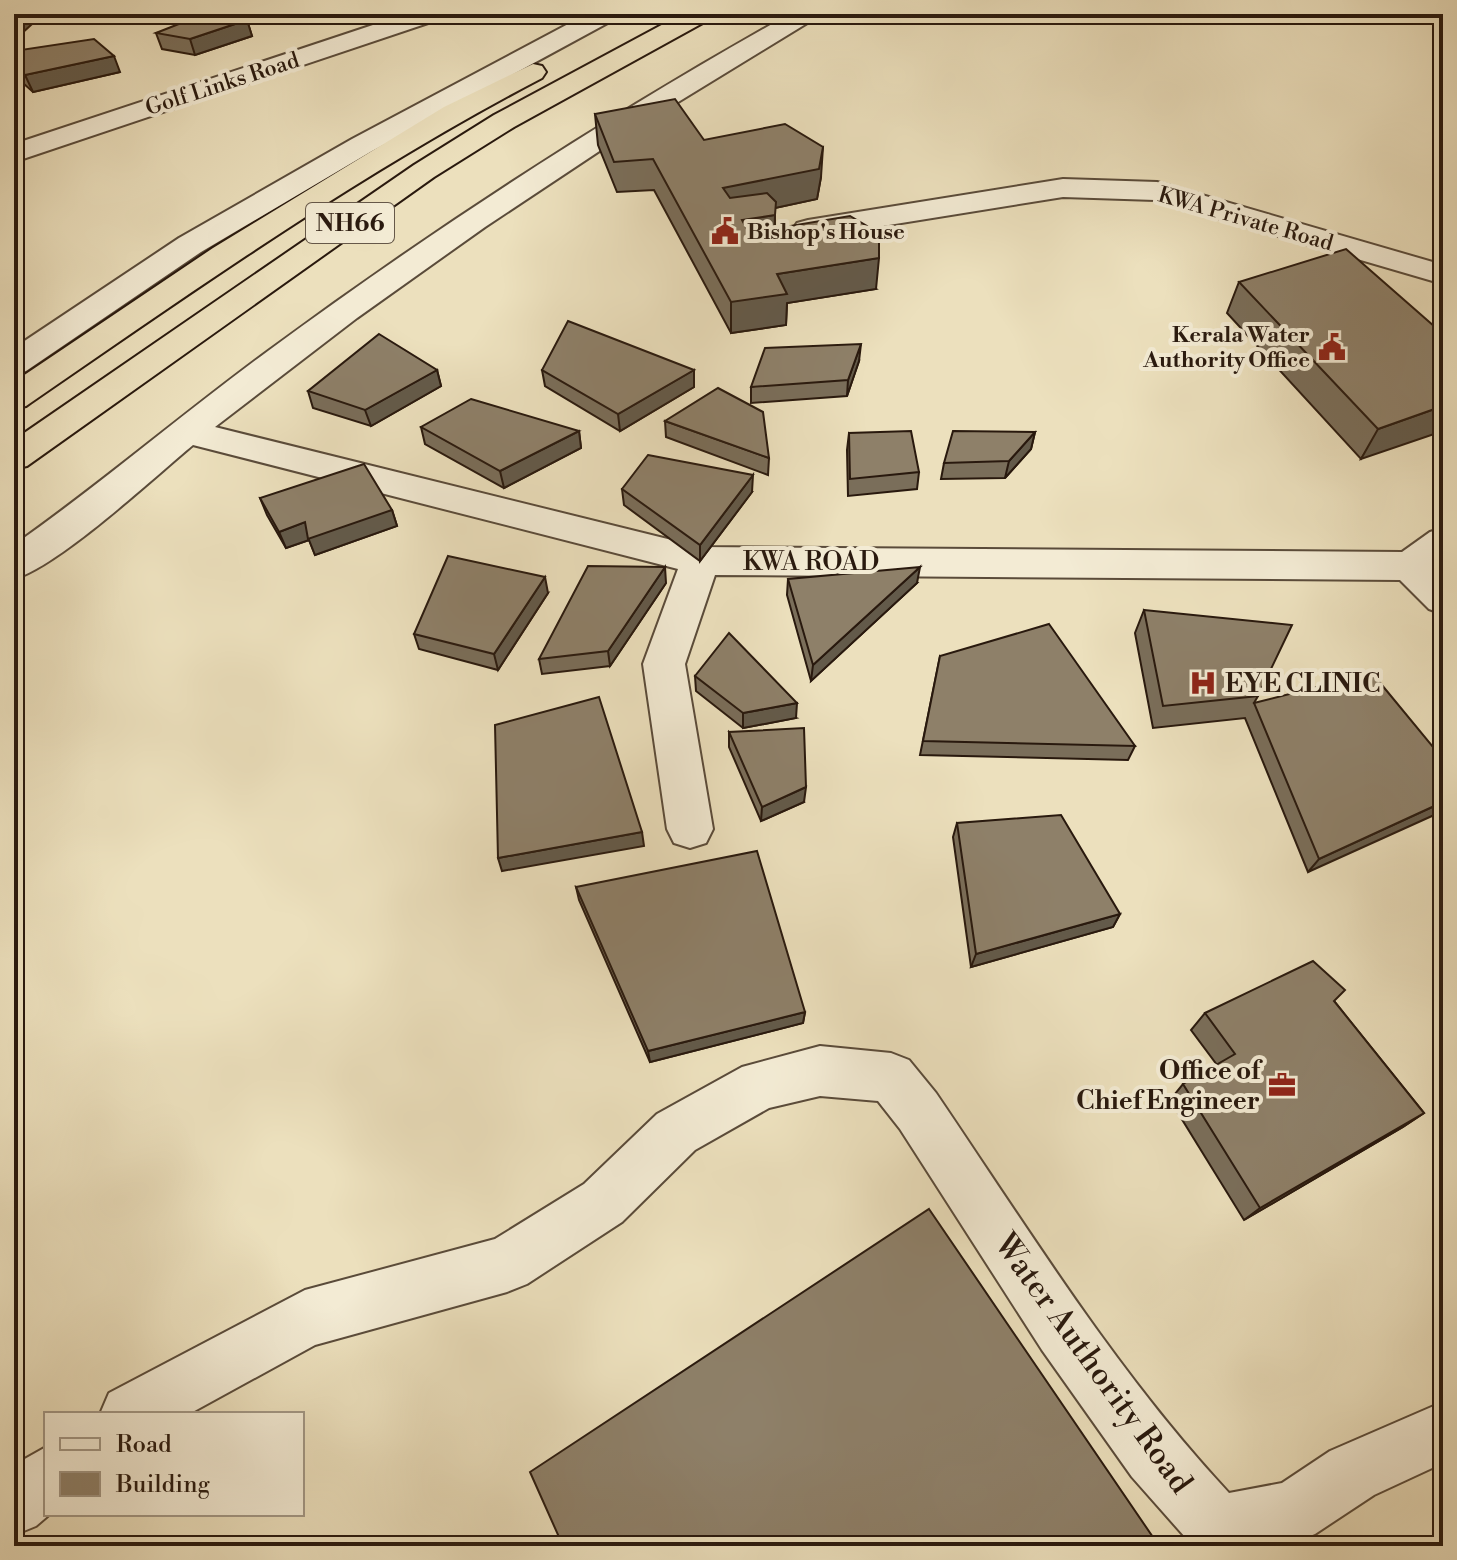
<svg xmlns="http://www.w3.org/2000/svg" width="1457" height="1560" viewBox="0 0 1457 1560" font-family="'Libre Bodoni',serif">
<rect width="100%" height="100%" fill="#ece0bd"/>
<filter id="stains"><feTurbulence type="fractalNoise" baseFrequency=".0025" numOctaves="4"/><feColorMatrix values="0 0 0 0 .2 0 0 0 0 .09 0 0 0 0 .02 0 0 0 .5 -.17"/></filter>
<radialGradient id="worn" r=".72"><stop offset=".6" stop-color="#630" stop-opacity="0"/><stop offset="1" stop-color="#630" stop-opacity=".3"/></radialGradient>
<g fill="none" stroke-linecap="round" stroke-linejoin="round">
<g stroke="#5a4b3a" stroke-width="4">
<g id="minor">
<polygon points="406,14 444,14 440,19 14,162 14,144"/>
<path d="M790,14h32l-206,126 -131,87 -128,91 -142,109 485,120 702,5 28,-20 13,-4v34l-8,5 8,8v39l-14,-5 -29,-29 -685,-5 -30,89 28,165 -7,14 -16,5 -16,-5 -7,-14 -24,-165 35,-95 -485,-124c-41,34 -133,120 -179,134v-34c87,-61 168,-131 254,-194 167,-123 341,-236 522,-337z"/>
<polygon points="1063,179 1157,182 1443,265 1443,284 1155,200 1063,197 808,238 797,235 793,229 797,223 808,220"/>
<path d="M820,1046l71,7 18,7 27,33c93,137 180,279 293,400l53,-10 48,-32 113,-49v61l-69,32 -59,39 -22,9 -100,3 -61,-69 -90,-127 -142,-221 -22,-28 -58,-5 -51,12 -74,42 -73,72 -95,62 -20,8 -192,53 -126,69h-89l9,-21 196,-103 190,-51 89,-55 73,-70 85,-47z"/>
<polygon points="46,1447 46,1514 50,1514 36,1526 14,1535 14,1465"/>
</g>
</g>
<g stroke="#5a4b3a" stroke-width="4">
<polygon id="tertiary" points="587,14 619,14 615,19 372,151 201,252 26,371 14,374 14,348 179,238 352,139"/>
</g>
<g stroke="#29190e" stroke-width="4">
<g id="trunk">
<polygon points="682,14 714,14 710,19 514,127 434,177 27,466 14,469 14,440 414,165 494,115"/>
<path d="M533,64l9,2 4,6 -4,6c-180,94 -348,212 -516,328l-12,3v-27l199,-134 231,-141z"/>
</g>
</g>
<use href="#minor" fill="#f3ebd4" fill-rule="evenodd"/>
<use href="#tertiary" fill="#f3ebd4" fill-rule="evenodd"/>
<use href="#trunk" fill="#ece0bd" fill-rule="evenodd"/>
</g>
<g fill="#7a6e5a" stroke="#29190e" stroke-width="2">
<polygon points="14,14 20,35 14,34"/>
<polygon points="95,14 163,14 160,16 97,18"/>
<polygon points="247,20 252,36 195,55 162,49 156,33"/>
<polygon points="14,51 120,72 33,92 14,75"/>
<polygon points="595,114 704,140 821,177 817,199 775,208 775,229 876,289 787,303 786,325 731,333 654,190 617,192 598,145"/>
<polygon points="1239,282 1443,334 1361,459 1227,313"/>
<polygon points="859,361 847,396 751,403 751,387"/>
<polygon points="437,370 441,386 371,426 313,408 308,391"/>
<polygon points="542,370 694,370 694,387 620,431 545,386"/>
<polygon points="665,421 769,458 768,475 666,437"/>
<polygon points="421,427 579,431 581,448 504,488 425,444"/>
<polygon points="1035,432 1031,449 1005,478 941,479 944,463"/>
<polygon points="849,433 919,472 917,489 848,496 847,450"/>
<polygon points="622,489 752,492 700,561 624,505"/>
<polygon points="260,498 392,510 397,526 315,555 309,540 286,548 267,515"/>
<polygon points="788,579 917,583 811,681 787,595"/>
<polygon points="666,583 610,666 542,674 539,659"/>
<polygon points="548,593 498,670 419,649 414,634"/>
<polygon points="1144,610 1258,696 1254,703 1443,759 1308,872 1245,718 1153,728 1135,633"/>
<polygon points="940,656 1135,746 1128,760 920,755"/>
<polygon points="695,676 796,718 743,728 696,691"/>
<polygon points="729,732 804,802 761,821 729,747"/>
<polygon points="957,823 1120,914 1113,927 971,967 953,837"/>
<polygon points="576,887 805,1012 803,1023 650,1062 579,900"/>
<polygon points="1334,1001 1424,1113 1403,1127 1244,1220 1170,1100 1183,1084 1217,1065 1191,1030 1205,1013"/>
</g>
<g fill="#635a4a" stroke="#29190e" stroke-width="2">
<polygon points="18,14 43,14 20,35 14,21 14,18"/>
<polygon points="247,20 252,36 195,55 190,39"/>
<polygon points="114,56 120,72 33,92 25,75"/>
<polygon points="823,147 821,177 817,199 723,219 723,188"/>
<polygon points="775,215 774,245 742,251 742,220"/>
<polygon points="879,258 876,289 787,303 786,325 731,333 731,302 777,274"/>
<polygon points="861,344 859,361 847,396 848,380"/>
<polygon points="437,370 441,386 371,426 365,410"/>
<polygon points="694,370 694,387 620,431 618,414"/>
<polygon points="1443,406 1443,431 1361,459 1378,429"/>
<polygon points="579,431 581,448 504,488 500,471"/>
<polygon points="1035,432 1031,449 1005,478 1009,461"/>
<polygon points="753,475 752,492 700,561 700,545"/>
<polygon points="392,510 397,526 315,555 309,540 286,548 279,532 305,522"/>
<polygon points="665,567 666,583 610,666 608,651"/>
<polygon points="920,567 917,583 811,681 813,665"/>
<polygon points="545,577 548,593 498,670 494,654"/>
<polygon points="797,703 796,718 743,728 743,713"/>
<polygon points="806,787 804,802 761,821 762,807"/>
<polygon points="1443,802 1443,811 1308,872 1319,859"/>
<polygon points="642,832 644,846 502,871 498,858"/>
<polygon points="1120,914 1113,927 971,967 976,954"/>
<polygon points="805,1012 803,1023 650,1062 648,1051"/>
<polygon points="1424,1113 1403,1127 1244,1220 1260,1208"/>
</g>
<g fill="#8e8069" stroke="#29190e" stroke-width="2">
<polygon points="204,14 230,14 247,20 190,39 156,33"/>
<polygon points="94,39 114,56 25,75 14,66 14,51"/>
<polygon points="675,99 704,140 785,124 823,147 819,169 723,188 730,198 767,193 776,202 775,215 742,220 749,233 850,216 879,233 879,258 777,274 787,294 731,302 653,159 614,162 595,114"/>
<polygon points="1346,249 1443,334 1443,406 1378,429 1239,282"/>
<polygon points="568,321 694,370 618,414 542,370"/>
<polygon points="379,334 437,370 365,410 308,391"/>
<polygon points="861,344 848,380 751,387 765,348"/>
<polygon points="718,388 763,412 769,458 665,421"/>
<polygon points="471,399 579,431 500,471 421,427"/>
<polygon points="911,431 919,472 850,479 849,433"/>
<polygon points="953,431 1035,432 1009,461 944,463"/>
<polygon points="648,455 753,475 700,545 622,489"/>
<polygon points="364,464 392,510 308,539 305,522 279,532 260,498"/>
<polygon points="448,556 545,577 494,654 414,634"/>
<polygon points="588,566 665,567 608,651 539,659"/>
<polygon points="920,567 813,665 788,579"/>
<polygon points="1144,610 1292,625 1258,696 1163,706"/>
<polygon points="1049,624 1135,746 923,741 940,656"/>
<polygon points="729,633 797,703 743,713 695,676"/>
<polygon points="1372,673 1443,759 1443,802 1319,859 1254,703"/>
<polygon points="599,697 642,832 498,858 495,725"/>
<polygon points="804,728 806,787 762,807 729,732"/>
<polygon points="1061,815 1120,914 976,954 957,823"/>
<polygon points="757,851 805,1012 648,1051 576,887"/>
<polygon points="1313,961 1345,990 1334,1001 1424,1113 1260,1208 1183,1084 1235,1054 1205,1013"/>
<polygon points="929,1209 1159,1546 563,1546 530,1472"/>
</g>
<defs>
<g id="civic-bare" transform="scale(2.16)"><path d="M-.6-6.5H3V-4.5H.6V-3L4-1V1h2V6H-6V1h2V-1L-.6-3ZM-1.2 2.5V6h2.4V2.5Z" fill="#8f2418" stroke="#f3ebd4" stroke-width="2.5" paint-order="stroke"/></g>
<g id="hospital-bare" transform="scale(2.16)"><path d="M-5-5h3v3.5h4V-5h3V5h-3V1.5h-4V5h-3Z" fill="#8f2418" stroke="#f3ebd4" stroke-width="2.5" paint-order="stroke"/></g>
<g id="office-bare" transform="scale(2.16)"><path d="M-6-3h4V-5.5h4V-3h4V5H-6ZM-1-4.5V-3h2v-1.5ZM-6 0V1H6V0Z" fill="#8f2418" stroke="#f3ebd4" stroke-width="2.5" paint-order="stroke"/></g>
</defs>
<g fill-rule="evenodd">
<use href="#civic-bare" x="725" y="231"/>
<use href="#civic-bare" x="1332" y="347"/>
<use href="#hospital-bare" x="1203" y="683"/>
<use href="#office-bare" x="1282" y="1085"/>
</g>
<g text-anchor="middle" stroke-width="8" stroke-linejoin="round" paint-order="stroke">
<g font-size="22" fill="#29190e" stroke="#f3ebd4">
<text transform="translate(222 83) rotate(-18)" y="8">Golf Links Road</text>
<text transform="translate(1246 218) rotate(16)" y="8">KWA Private Road</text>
</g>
<g font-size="22" font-weight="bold" fill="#29190e" stroke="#f3ebd4" text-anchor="start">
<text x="747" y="239">Bishop's House</text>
<text x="1310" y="342" text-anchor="end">Kerala Water<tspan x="1310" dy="25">Authority Office</tspan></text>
</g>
<rect fill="#f3ebd4" stroke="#665849" stroke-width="2" x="306" y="203" width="88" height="40" rx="6"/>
<g font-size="24" font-weight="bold" fill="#29190e">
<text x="350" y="231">NH66</text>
</g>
<g font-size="26" fill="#29190e" stroke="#f3ebd4">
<text x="811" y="570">KWA ROAD</text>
</g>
<g font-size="26" font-weight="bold" fill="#29190e" stroke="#f3ebd4" text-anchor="start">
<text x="1225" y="692">EYE CLINIC</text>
<text x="1260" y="1079" text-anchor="end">Office of<tspan x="1260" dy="30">Chief Engineer</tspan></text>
</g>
<g font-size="32" fill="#29190e" stroke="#f3ebd4">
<text transform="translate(1094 1363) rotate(54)" y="11">Water Authority Road</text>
</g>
</g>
<rect width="1457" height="1560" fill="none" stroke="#ece0bd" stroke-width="48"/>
<rect x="16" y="16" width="1425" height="1528" fill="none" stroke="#29190e" stroke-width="4"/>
<rect x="24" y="24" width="1409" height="1512" fill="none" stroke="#29190e" stroke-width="2"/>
<rect x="44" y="1412" width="260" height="104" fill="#f3ebd4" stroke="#a29785" stroke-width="2"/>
<rect x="60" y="1438" width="40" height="12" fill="#f3ebd4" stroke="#a29785" stroke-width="2"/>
<text x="116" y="1452" font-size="24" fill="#29190e">Road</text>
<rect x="60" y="1472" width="40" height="24" fill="#8e8069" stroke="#a29785" stroke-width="2"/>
<text x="116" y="1492" font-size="24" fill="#29190e">Building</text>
<rect width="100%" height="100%" filter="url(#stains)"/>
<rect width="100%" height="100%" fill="url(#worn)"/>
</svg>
